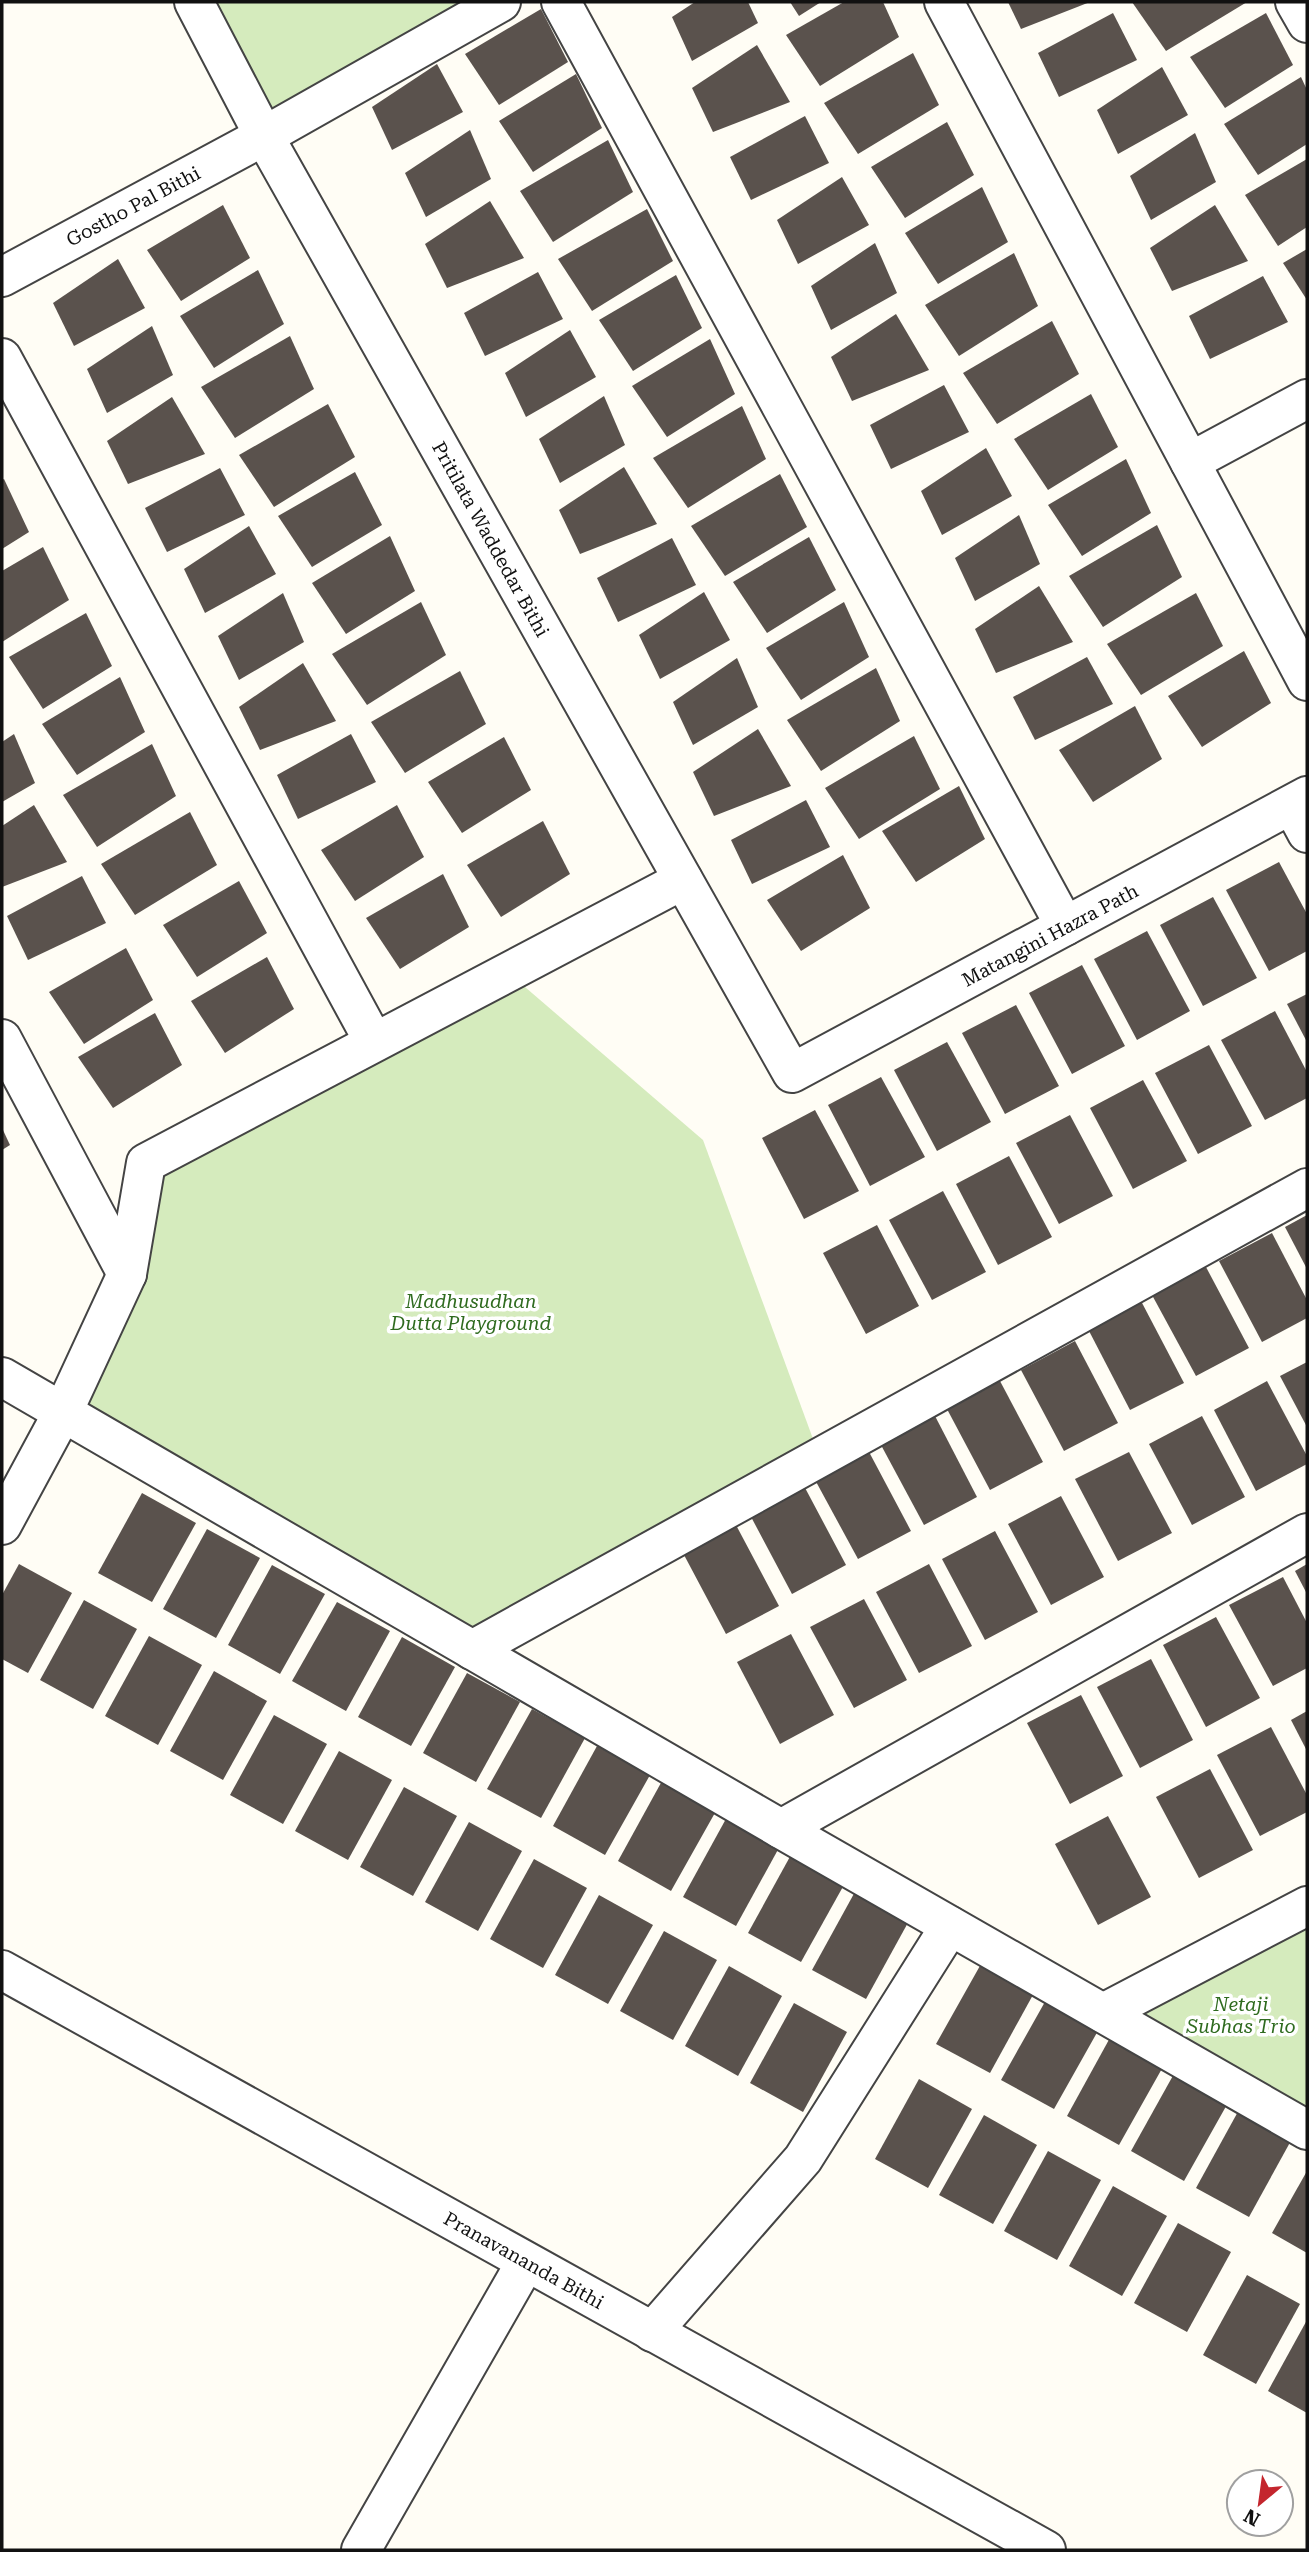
<svg xmlns="http://www.w3.org/2000/svg" width="1309" height="2552" viewBox="0 0 1309 2552" font-family="'Roboto Serif',serif">
<rect width="100%" height="100%" fill="#fffdf5"/>
<g fill="#d5ebbd">
<polygon points="204,2 497,2 271,124"/>
<polygon points="518,981 703,1140 816,1447 475,1635 69,1400 162,1155"/>
<polygon points="1307,1906 1307,2130 1103,2013"/>
</g>
<g fill="#5a524d">
<polygon points="695,2 748,2 758,23 692,61 672,17"/>
<polygon points="790,2 821,2 799,16"/>
<polygon points="844,2 883,2 899,37 820,86 786,35"/>
<polygon points="1008,2 1090,2 1021,29"/>
<polygon points="1132,2 1247,2 1166,51"/>
<polygon points="541,9 568,62 499,105 465,54"/>
<polygon points="1113,13 1137,60 1059,97 1038,53"/>
<polygon points="1266,13 1293,65 1225,108 1190,57"/>
<polygon points="757,45 790,102 713,132 692,88"/>
<polygon points="913,53 939,105 858,154 824,103"/>
<polygon points="437,64 463,112 392,150 372,107"/>
<polygon points="1162,67 1188,115 1118,154 1097,110"/>
<polygon points="576,74 602,128 533,172 499,121"/>
<polygon points="1301,77 1307,90 1307,144 1258,175 1224,124"/>
<polygon points="805,116 829,163 751,200 730,157"/>
<polygon points="947,122 974,175 905,218 871,167"/>
<polygon points="470,130 491,179 426,217 405,173"/>
<polygon points="1195,133 1216,182 1151,220 1130,176"/>
<polygon points="608,140 633,192 553,242 520,191"/>
<polygon points="1307,159 1307,227 1278,246 1245,195"/>
<polygon points="842,177 869,225 798,264 777,220"/>
<polygon points="982,187 1008,242 938,284 905,233"/>
<polygon points="490,201 524,258 447,288 425,244"/>
<polygon points="223,205 250,258 181,301 147,250"/>
<polygon points="1215,205 1248,261 1172,291 1150,248"/>
<polygon points="647,209 673,261 592,311 558,259"/>
<polygon points="875,243 897,293 831,330 811,286"/>
<polygon points="1307,249 1307,300 1283,263"/>
<polygon points="1014,253 1038,306 959,356 925,305"/>
<polygon points="118,259 145,308 74,346 53,303"/>
<polygon points="258,270 284,324 214,368 180,316"/>
<polygon points="538,272 563,319 485,356 464,313"/>
<polygon points="676,275 702,328 633,371 599,320"/>
<polygon points="1263,276 1288,322 1210,359 1189,316"/>
<polygon points="896,314 929,370 852,401 831,357"/>
<polygon points="1052,321 1079,374 997,424 963,373"/>
<polygon points="152,326 173,375 107,413 87,369"/>
<polygon points="570,330 596,377 526,417 505,373"/>
<polygon points="290,336 314,389 235,438 201,387"/>
<polygon points="710,339 735,394 667,437 632,386"/>
<polygon points="944,385 969,432 891,469 870,425"/>
<polygon points="1091,394 1118,447 1048,490 1014,439"/>
<polygon points="604,396 625,445 560,483 539,439"/>
<polygon points="172,397 205,454 128,484 107,441"/>
<polygon points="328,404 355,457 274,507 239,455"/>
<polygon points="742,406 766,459 688,508 653,458"/>
<polygon points="986,448 1012,496 942,535 921,491"/>
<polygon points="1126,459 1151,513 1082,556 1048,505"/>
<polygon points="624,467 657,524 580,554 559,510"/>
<polygon points="220,468 245,515 167,552 145,508"/>
<polygon points="355,472 382,525 312,567 278,516"/>
<polygon points="780,474 807,527 725,576 691,526"/>
<polygon points="4,479 29,532 2,549 2,480"/>
<polygon points="1019,515 1040,564 975,601 955,558"/>
<polygon points="1157,525 1182,577 1103,627 1069,576"/>
<polygon points="249,526 276,574 205,613 184,569"/>
<polygon points="390,536 415,591 346,634 312,583"/>
<polygon points="809,537 836,590 767,633 733,582"/>
<polygon points="672,538 696,585 618,622 597,578"/>
<polygon points="43,547 69,600 2,642 2,571"/>
<polygon points="1039,586 1073,642 996,673 975,629"/>
<polygon points="704,592 730,640 660,679 639,635"/>
<polygon points="283,593 304,642 239,680 218,636"/>
<polygon points="1196,593 1223,646 1141,695 1107,644"/>
<polygon points="421,602 446,655 367,705 332,654"/>
<polygon points="844,602 869,657 801,700 766,648"/>
<polygon points="86,613 112,666 43,709 9,657"/>
<polygon points="1244,651 1271,703 1202,747 1168,696"/>
<polygon points="1087,657 1113,704 1035,740 1013,697"/>
<polygon points="737,658 758,707 693,745 673,702"/>
<polygon points="303,663 336,721 260,750 239,707"/>
<polygon points="876,668 900,721 821,771 787,720"/>
<polygon points="460,671 486,724 405,773 371,722"/>
<polygon points="120,677 145,732 77,775 42,724"/>
<polygon points="1135,706 1162,759 1093,802 1059,750"/>
<polygon points="758,729 791,786 714,816 693,772"/>
<polygon points="14,734 35,783 2,802 2,742"/>
<polygon points="351,734 376,782 298,819 277,775"/>
<polygon points="914,736 940,789 859,839 825,788"/>
<polygon points="504,737 531,790 462,833 428,782"/>
<polygon points="152,744 176,796 97,847 63,795"/>
<polygon points="959,786 985,839 916,882 882,831"/>
<polygon points="806,800 830,847 752,884 731,840"/>
<polygon points="34,805 67,862 2,887 2,826"/>
<polygon points="397,805 424,857 355,901 321,850"/>
<polygon points="190,812 217,865 135,915 101,864"/>
<polygon points="543,821 570,874 501,917 467,865"/>
<polygon points="843,855 870,908 801,951 767,900"/>
<polygon points="1279,862 1307,914 1307,951 1269,971 1226,890"/>
<polygon points="443,874 469,927 400,969 366,918"/>
<polygon points="82,876 106,923 28,960 7,916"/>
<polygon points="239,881 267,933 197,977 163,925"/>
<polygon points="1213,897 1257,978 1203,1006 1160,925"/>
<polygon points="1147,931 1190,1011 1137,1040 1094,959"/>
<polygon points="126,948 153,1000 84,1044 49,992"/>
<polygon points="267,957 294,1009 225,1053 191,1001"/>
<polygon points="1082,965 1125,1046 1072,1074 1029,993"/>
<polygon points="1307,994 1307,1042 1287,1004"/>
<polygon points="1016,1005 1059,1086 1005,1114 962,1033"/>
<polygon points="1275,1011 1307,1072 1307,1098 1265,1120 1221,1040"/>
<polygon points="155,1013 182,1065 113,1108 78,1057"/>
<polygon points="947,1042 991,1122 937,1151 894,1070"/>
<polygon points="1209,1045 1252,1126 1198,1154 1155,1073"/>
<polygon points="881,1077 925,1157 870,1186 828,1105"/>
<polygon points="1143,1080 1187,1161 1133,1189 1090,1108"/>
<polygon points="815,1110 859,1191 804,1219 762,1138"/>
<polygon points="1070,1115 1113,1196 1059,1224 1016,1143"/>
<polygon points="2,1128 10,1145 2,1150"/>
<polygon points="1009,1156 1052,1237 998,1265 956,1184"/>
<polygon points="943,1191 986,1272 932,1300 889,1220"/>
<polygon points="1307,1215 1307,1269 1285,1227"/>
<polygon points="877,1225 919,1306 866,1334 823,1253"/>
<polygon points="1272,1233 1307,1300 1307,1318 1262,1342 1219,1261"/>
<polygon points="1206,1267 1249,1348 1196,1376 1152,1295"/>
<polygon points="1141,1301 1184,1383 1130,1410 1088,1329"/>
<polygon points="1075,1341 1118,1423 1064,1451 1021,1370"/>
<polygon points="1307,1362 1307,1427 1280,1376"/>
<polygon points="1000,1381 1043,1462 990,1490 947,1409"/>
<polygon points="1267,1381 1307,1456 1307,1464 1256,1491 1214,1410"/>
<polygon points="935,1416 977,1497 924,1525 881,1445"/>
<polygon points="1202,1416 1245,1497 1192,1525 1149,1444"/>
<polygon points="868,1450 911,1531 858,1559 814,1478"/>
<polygon points="1129,1452 1172,1533 1118,1561 1075,1479"/>
<polygon points="803,1484 846,1565 792,1594 749,1513"/>
<polygon points="142,1493 196,1523 152,1602 98,1573"/>
<polygon points="1061,1496 1104,1577 1051,1605 1008,1524"/>
<polygon points="736,1525 779,1606 726,1634 683,1553"/>
<polygon points="207,1529 260,1558 216,1638 163,1609"/>
<polygon points="995,1531 1038,1612 985,1640 942,1559"/>
<polygon points="19,1564 72,1593 28,1673 2,1659 2,1595"/>
<polygon points="929,1564 972,1646 919,1673 876,1592"/>
<polygon points="1307,1564 1307,1594 1295,1571"/>
<polygon points="272,1565 325,1594 280,1674 228,1645"/>
<polygon points="1283,1577 1307,1623 1307,1668 1273,1686 1229,1605"/>
<polygon points="864,1599 907,1680 854,1708 810,1627"/>
<polygon points="84,1600 137,1629 93,1709 40,1680"/>
<polygon points="337,1602 390,1631 346,1711 292,1681"/>
<polygon points="1216,1617 1260,1698 1206,1727 1163,1645"/>
<polygon points="791,1634 834,1715 780,1744 737,1662"/>
<polygon points="149,1636 202,1665 158,1745 105,1716"/>
<polygon points="402,1637 455,1667 411,1746 358,1717"/>
<polygon points="1151,1659 1193,1740 1140,1768 1097,1687"/>
<polygon points="214,1671 267,1701 223,1780 170,1751"/>
<polygon points="467,1673 520,1702 476,1782 423,1753"/>
<polygon points="1081,1695 1123,1776 1070,1804 1027,1723"/>
<polygon points="532,1709 585,1738 541,1818 487,1789"/>
<polygon points="1307,1711 1307,1751 1291,1720"/>
<polygon points="274,1715 327,1744 283,1824 230,1795"/>
<polygon points="1271,1727 1307,1795 1307,1812 1260,1836 1217,1755"/>
<polygon points="597,1746 650,1775 605,1855 553,1826"/>
<polygon points="339,1751 392,1780 348,1860 295,1831"/>
<polygon points="1210,1769 1253,1850 1199,1878 1156,1797"/>
<polygon points="662,1781 716,1811 671,1891 618,1861"/>
<polygon points="404,1787 457,1816 413,1896 360,1867"/>
<polygon points="1108,1816 1151,1897 1098,1925 1055,1844"/>
<polygon points="727,1817 780,1846 736,1926 683,1897"/>
<polygon points="469,1822 522,1851 478,1931 425,1902"/>
<polygon points="792,1853 845,1883 801,1962 748,1933"/>
<polygon points="534,1859 587,1888 543,1968 490,1939"/>
<polygon points="856,1890 910,1919 866,1999 812,1970"/>
<polygon points="599,1895 653,1925 608,2004 555,1975"/>
<polygon points="664,1931 717,1960 673,2040 620,2011"/>
<polygon points="981,1964 1034,1993 990,2073 936,2044"/>
<polygon points="729,1966 782,1996 738,2076 685,2046"/>
<polygon points="1046,2000 1099,2029 1054,2109 1001,2080"/>
<polygon points="794,2003 847,2032 803,2112 750,2083"/>
<polygon points="1111,2036 1164,2065 1119,2145 1067,2116"/>
<polygon points="1175,2072 1229,2101 1184,2181 1131,2151"/>
<polygon points="919,2079 972,2109 928,2188 875,2159"/>
<polygon points="1240,2108 1293,2137 1249,2217 1196,2188"/>
<polygon points="984,2115 1037,2145 993,2224 939,2195"/>
<polygon points="1048,2151 1101,2180 1057,2260 1004,2231"/>
<polygon points="1307,2171 1307,2253 1272,2233"/>
<polygon points="1113,2186 1167,2216 1122,2296 1069,2266"/>
<polygon points="1178,2223 1231,2252 1187,2332 1134,2303"/>
<polygon points="1247,2275 1300,2304 1256,2384 1203,2355"/>
<polygon points="1307,2320 1307,2413 1268,2391"/>
</g>
<g fill="none" stroke-linecap="round" stroke-linejoin="round">
<g stroke="#444" stroke-width="42">
<g id="minor">
<polyline points="194,2 264,136 792,1073 1307,796"/>
<polyline points="561,2 1065,926"/>
<polyline points="944,2 1307,681"/>
<polyline points="1295,2 1307,23"/>
<polyline points="2,277 264,136 501,2"/>
<polyline points="2,358 374,1042"/>
<polyline points="1190,462 1307,399"/>
<polyline points="1292,805 1307,833"/>
<polyline points="2,1039 127,1274"/>
<polyline points="2,1377 781,1829 1307,2130"/>
<polyline points="2,1525 63,1412 127,1274 146,1163 683,880"/>
<polyline points="472,1650 1307,1188"/>
<polyline points="781,1829 1307,1533"/>
<polyline points="2,1970 1046,2550"/>
<polyline points="1103,2013 1307,1906"/>
<polyline points="652,2332 803,2159 950,1926"/>
<polyline points="361,2550 526,2262"/>
</g>
</g>
<use href="#minor" stroke="#fff" stroke-width="38"/>
</g>
<g text-anchor="middle" stroke-width="7" stroke-linejoin="round" paint-order="stroke">
<g font-size="19" fill="#111" stroke="#fff">
<text transform="translate(133 206) rotate(-28)" y="7">Gostho Pal Bithi</text>
<text transform="translate(491 539) rotate(61)" y="7">Pritilata Waddedar Bithi</text>
<text transform="translate(1050 935) rotate(-28)" y="7">Matangini Hazra Path</text>
<text transform="translate(524 2260) rotate(29)" y="7">Pranavananda Bithi</text>
</g>
<g font-size="19" font-style="italic" fill="#2f6b1f" stroke="#fff">
<text x="471" y="1308">Madhusudhan<tspan x="471" dy="22">Dutta Playground</tspan></text>
<text x="1241" y="2011">Netaji<tspan x="1241" dy="22">Subhas Trio</tspan></text>
</g>
</g>
<rect width="1309" height="2552" fill="none" stroke="#111111" stroke-width="7"/>
<g transform="translate(1260 2503) rotate(209)"><circle r="33" fill="#ffffff" stroke="#a0a0a0" stroke-width="2"/>
<path d="M0-5L12 26L0 18L-12 26Z" fill="#c4262e"/>
<text y="-10" font-size="19" font-weight="bold" text-anchor="middle" fill="#111111">N</text>
</g>
</svg>
